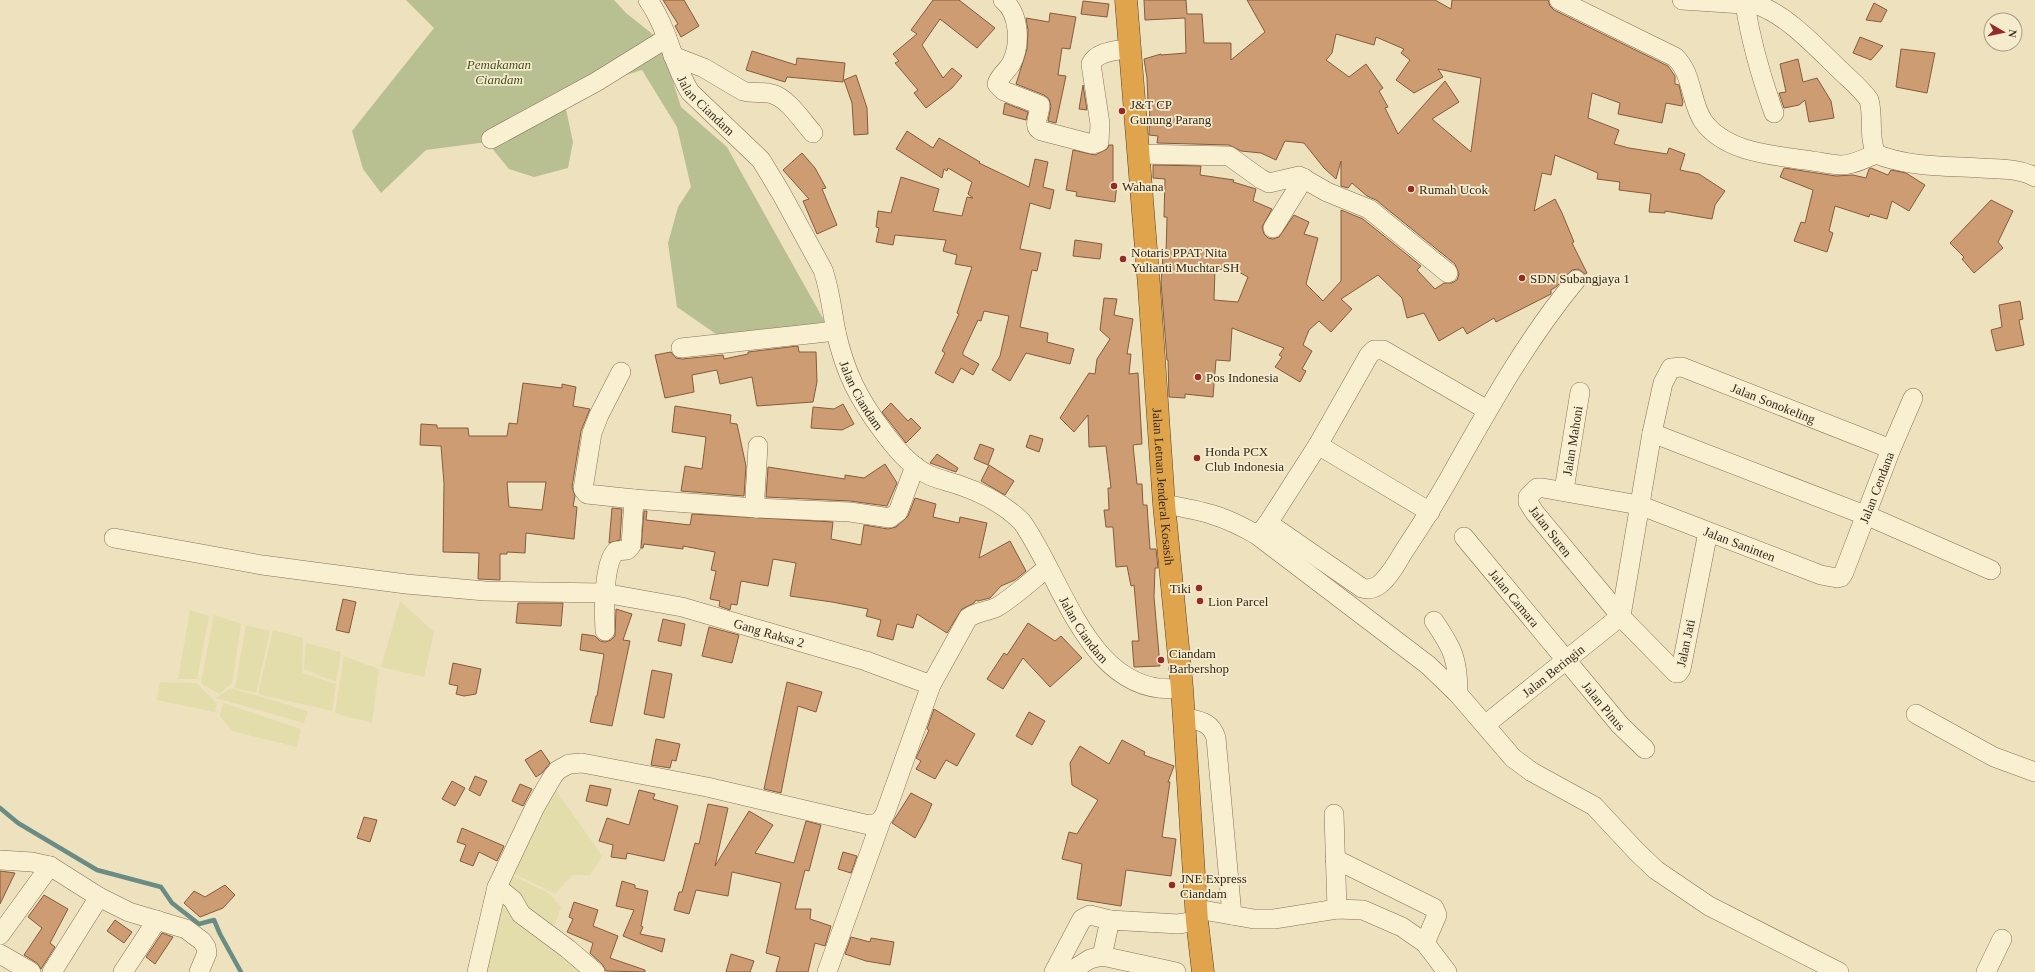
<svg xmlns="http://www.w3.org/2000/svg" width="2035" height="972" viewBox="0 0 2035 972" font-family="'Times New Roman',serif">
<rect width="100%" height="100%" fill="#eee1be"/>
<g fill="#e3ddab">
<polygon points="400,601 434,632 424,677 381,667"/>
<polygon points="190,610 209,616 197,679 178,679"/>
<polygon points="214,615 241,624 232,683 219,694 201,683"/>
<polygon points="246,625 270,631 256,693 235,688"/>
<polygon points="273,630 303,638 302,673 336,684 332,711 258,694"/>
<polygon points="306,643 341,652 336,682 304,669"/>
<polygon points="344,656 379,669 372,723 335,713"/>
<polygon points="160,682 196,683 217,703 215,712 157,700"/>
<polygon points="231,688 308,711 304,723 216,698"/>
<polygon points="223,703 301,729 297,747 232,731 220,716"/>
<polygon points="554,787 602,856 590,875 572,875 555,894 513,873"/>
<polygon points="511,875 550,894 561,907 552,932 504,888"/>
<polygon points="499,893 589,972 485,972"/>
</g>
<polygon fill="#b8c092" points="406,0 614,0 626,13 660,40 681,107 727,147 825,322 752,333 716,334 677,307 668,243 678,207 691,187 677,127 642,70 607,81 564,100 573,142 568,168 534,177 509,169 487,142 426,150 381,193 363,169 352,131 434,28"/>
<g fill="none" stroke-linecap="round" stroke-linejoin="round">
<polyline stroke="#698d85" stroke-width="4.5" points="0,808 18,823 97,870 161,887 172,903 199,924 214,920 220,934 241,972"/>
</g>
<g fill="#cd9c73" stroke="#855c3c" fill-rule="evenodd">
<polygon points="663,0 684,0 699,26 681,37 675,26 678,24"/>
<polygon points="933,0 959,0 995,28 977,48 940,19 922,45 943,78 952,68 962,76 952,88 926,108 914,93 918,90 895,63 899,61 893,54 917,34 911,30"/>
<path d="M1144,0h42l1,14h15l2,29h27v17l34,-28 -18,-32h188l16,9 1,-9h96l2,6 4,4 114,56 7,10v8l4,1 4,17 -1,4 -16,-3 -4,20 -44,-9 2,-11 -28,-10 -4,25 31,12 -5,14 15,4 38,6 2,-6 16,6 -5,16 19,4 26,17 -10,14 -3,14 -47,-8v2l-16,-1 2,-18 -32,-4 1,-8 -23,-3 1,-6 -43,-18 -4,20 -9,-2 -8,38 21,-12 7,14 12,29 -2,1 15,30 -2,1 -7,-5 -6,1 -16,17 -5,3v4l-55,28 -2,-4 -27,16 -4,-7 -24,14 -15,-28 -17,5 -5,-20 -24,-23 -37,24 11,10 -21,23 -12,-11 -10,9 -6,15 9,6 -10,18 4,2 -6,11 -25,-15 7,-10 -3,-2 5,-7 -52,-20 -2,33 -14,-1 -3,37 -28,-3v4l-16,-1 -1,-37h-1l-6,-78 2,-27h3l1,-38h-3l1,-38 -12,-1v-13l48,1 -1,9 34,5 -1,2 23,7 -3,12 19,8 -10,18 2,7 4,4 5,1 6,-2 15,-22 15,7 -5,12 14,4 -12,46 17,17 18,-20v-71l22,9 58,47 -4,4 18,19 9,-6h8l5,-3 2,-6 -4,-10 -79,-64 -9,-4 -15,-13 -4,5 -7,-2v-25l-5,18 -12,-11 -20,-25 -19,-2 -9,19 -15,-7 -20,-2 -12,-6 -72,-2 1,-7 -9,-1 1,-32h-2l-1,-25 -3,-19 17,-5v1l25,-2 -1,-35 -40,2zM1336,34l38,11 2,-8 28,12 -3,4 9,7 -14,20 18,13 29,-16 -5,-8 43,9 -10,74 -39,-33 27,-17 -14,-21 -47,53 -13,-26 3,-1 -9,-16 4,-3 -17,-24 -17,13 -23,-17 6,-7zM1215,269l20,1 13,7 -10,25 -24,-2z"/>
<polygon points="1083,1 1109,4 1107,17 1081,14"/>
<polygon points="1874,3 1887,10 1881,22 1866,20"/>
<polygon points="1050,13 1076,17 1070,49 1062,48 1058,75 1066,76 1056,123 1048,121 1051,106 1049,99 1044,95 1016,84 1027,49 1028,30 1026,18 1049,22"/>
<polygon points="1860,37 1883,46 1871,60 1853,53"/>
<polygon points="1901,49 1935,53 1927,93 1896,87"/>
<polygon points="752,51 796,65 797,58 845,63 843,82 787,77 785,82 746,70"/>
<polygon points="1798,59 1803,82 1817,78 1831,101 1834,118 1809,122 1805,100 1799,105 1784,108 1779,93 1786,92 1780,64"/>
<polygon points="856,75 867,108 868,134 854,135 852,103 844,80"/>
<polygon points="1083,85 1087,110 1079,109"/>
<polygon points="1005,103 1028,112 1026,120 1003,114"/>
<polygon points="907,131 933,148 939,138 980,162 979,163 1029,187 1035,159 1048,162 1043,187 1054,190 1050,209 1030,203 1020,249 1041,253 1037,271 1032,270 1020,327 1048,333 1047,342 1074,349 1070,364 1026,353 1010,381 992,370 1000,356 1009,316 984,311 981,321 978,320 963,352 963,355 979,364 973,375 961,368 953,383 935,373 945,353 942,351 959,314 957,313 972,267 955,264 957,255 943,251 946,240 895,235 893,245 876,242 879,228 876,227 878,211 891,213 901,177 939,189 933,211 962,216 967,197 973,198 968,194 972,182 948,168 947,171 944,169 942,178 896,149"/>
<polygon points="1109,145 1113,145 1113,182 1117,183 1115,202 1076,196 1077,192 1066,190 1073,150 1095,155 1107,149"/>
<polygon points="802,153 815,168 826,188 822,189 837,225 817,234 803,201 809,199 783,170"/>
<polygon points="1784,168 1836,176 1853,175 1866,178 1869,169 1871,168 1888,175 1891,170 1906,173 1925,185 1909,211 1892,201 1887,219 1870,214 1869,217 1835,206 1829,231 1833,233 1827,252 1794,241 1801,222 1805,223 1813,190 1780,177"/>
<polygon points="1991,200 2013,211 1998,242 2003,248 1974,273 1962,259 1964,257 1950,243"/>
<polygon points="1075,240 1102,244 1100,259 1073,256"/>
<polygon points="1104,298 1117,299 1114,315 1133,319 1127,354 1131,354 1129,374 1138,373 1142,444 1133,445 1137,484 1142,484 1143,505 1147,505 1150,549 1156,549 1158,568 1155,568 1154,597 1160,666 1134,667 1132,641 1139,641 1134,585 1131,586 1127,566 1116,567 1113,527 1106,527 1104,510 1109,510 1108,488 1111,488 1106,446 1089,447 1088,415 1074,432 1060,418 1089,373 1095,374 1097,359 1110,339 1100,330"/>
<polygon points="2020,301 2023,319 2019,320 2024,345 1996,351 1991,330 2002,327 1999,305"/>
<polygon points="798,346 799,352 816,352 817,382 813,402 757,406 752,377 720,384 717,370 692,375 694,392 665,398 655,355 671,352 676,358 682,359 723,355 724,359 748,354 748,352"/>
<path d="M523,383l39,5v-4l14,3 -3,19 17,3 -9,22 -9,56 3,9 -2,10 4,1 -3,32 -48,-6 -1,20 -18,-1v2h-7v26l-22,-1 1,-26 -36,-1 1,-69 -3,-37 -21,-1 1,-21 16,1v3h31l1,8h38l2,-13 8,1zM507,482h39l-4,28 -33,-3z"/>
<polygon points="891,403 908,421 911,418 921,428 906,443 882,412"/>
<polygon points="843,404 854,424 842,430 811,428 813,407 834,409"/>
<polygon points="675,406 731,415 730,423 737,424 746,466 744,496 681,491 685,466 702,469 706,437 672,432"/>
<polygon points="1030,435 1043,439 1039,452 1026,447"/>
<polygon points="980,444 994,449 988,465 974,459"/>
<polygon points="937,454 958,468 956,472 930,463"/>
<polygon points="885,464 897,483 887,506 850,501 766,497 768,467 845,479 845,475 864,478"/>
<polygon points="989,465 1014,481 1005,495 981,481"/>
<polygon points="915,498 936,504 933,517 959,523 960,517 987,523 979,558 1010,541 1026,571 1015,580 1001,586 990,598 978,601 976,600 974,603 962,609 947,633 917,614 913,628 897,624 893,640 877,636 881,620 866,616 868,609 832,602 790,596 796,563 773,559 768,586 741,581 737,605 731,604 730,610 719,606 720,601 710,599 716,571 711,570 715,552 683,546 683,549 644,544 643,548 641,548 644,511 647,511 646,520 690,525 692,514 833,522 831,539 861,545 864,525 888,529 896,527 908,516"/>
<polygon points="612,508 622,509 620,540 609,543"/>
<polygon points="343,599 356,602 349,633 336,630"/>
<polygon points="518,603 563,603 561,626 516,623"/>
<polygon points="616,609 632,614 623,640 630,641 612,726 590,722 596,696 597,696 604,654 580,650 582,634 595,636 600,641 605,642 611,640 615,636"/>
<polygon points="663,619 685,624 681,646 658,641"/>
<polygon points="1028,623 1055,641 1061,636 1082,658 1050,687 1023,658 1003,689 987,679 1004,653 1007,655"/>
<polygon points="709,627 739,635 732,663 702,656"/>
<polygon points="453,663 481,669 476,694 464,696 456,694 458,686 449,684"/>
<polygon points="652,670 672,674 664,718 644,714"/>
<polygon points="787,682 822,692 816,712 798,706 781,793 764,789"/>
<polygon points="934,709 975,734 957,766 946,760 935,779 916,769 921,761 916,758 929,730 927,729"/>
<polygon points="1029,712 1045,721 1032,745 1016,736"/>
<polygon points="656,739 680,744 676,761 672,760 670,768 651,765"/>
<polygon points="1122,740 1145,752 1144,755 1174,766 1168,782 1170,782 1162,837 1176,839 1171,876 1126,870 1121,906 1077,899 1082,864 1062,859 1069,832 1077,834 1098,800 1072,785 1070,763 1080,746 1109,764"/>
<polygon points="541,750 550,763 542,773 536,777 525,760"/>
<polygon points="475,776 487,781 480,796 469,790"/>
<polygon points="452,781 465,788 455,806 442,799"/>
<polygon points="520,784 532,789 523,806 512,801"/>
<polygon points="590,785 611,789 607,806 586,801"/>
<polygon points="639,790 655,794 653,799 678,806 664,861 627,853 626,859 611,857 613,845 599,841 607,818 629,825"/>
<polygon points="911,793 932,804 925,820 915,838 892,823"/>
<polygon points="708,804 728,808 715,866 749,811 773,825 755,853 794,863 806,821 821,825 809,871 805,870 795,909 811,909 810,919 831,926 825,946 815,943 808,972 776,972 780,957 766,953 781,883 732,872 728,896 696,890 689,914 674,910 679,892 682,892 695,843 699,844"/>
<polygon points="364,817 377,820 370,842 357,838"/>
<polygon points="462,828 504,846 497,861 479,852 473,866 460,861 466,845 457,842"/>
<polygon points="843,852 857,856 851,873 838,869"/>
<polygon points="0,871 15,873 0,904"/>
<polygon points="622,881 635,885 635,888 648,891 641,926 643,927 640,934 665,939 662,952 623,936 634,910 616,906"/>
<polygon points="225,885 235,895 223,908 200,917 184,903 194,891 205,897"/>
<polygon points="44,895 68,909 50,943 55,947 41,969 37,963 24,955 42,928 28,917"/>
<polygon points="574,902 598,910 593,926 618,936 610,958 645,970 645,972 606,971 602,964 590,953 593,943 567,932 573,919 569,917"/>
<polygon points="115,920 132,932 124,943 107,931"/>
<polygon points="162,933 173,937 155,964 146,957"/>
<polygon points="851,937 870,942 871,938 894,942 890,965 866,961 845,954"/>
<polygon points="731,954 754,961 750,972 726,972"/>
</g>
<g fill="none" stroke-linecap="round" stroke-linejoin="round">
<g stroke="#867257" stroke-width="20">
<g id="minor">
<path id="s1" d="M648,0c20,28 24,63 42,92l71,68 20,33 42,77c7,20 9,41 13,62 9,40 22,66 46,98 12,16 25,33 43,43 10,6 23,8 34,12 24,8 45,19 63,37 41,57 68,178 160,166"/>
<path d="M1003,0c17,14 18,45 8,64 -4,7 -12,12 -14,20l7,7 36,14c0,10 -9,22 2,26l50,13 7,-2 1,-18 -9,-60c6,-13 25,-13 39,-16"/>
<path d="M1559,0l116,57c18,17 15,44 28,64 22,31 68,34 102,39 12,1 25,5 36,5 13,0 24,-7 35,-11"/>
<path d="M1682,0l76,5c30,11 58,42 81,64 10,10 22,19 30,31 5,18 -1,37 7,54 32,13 70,12 104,14 18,1 39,0 55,9"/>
<path d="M1745,4c6,38 16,73 29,109"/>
<path d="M673,56l31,12 39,23c10,3 19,0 29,3 16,4 30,27 41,39"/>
<polyline points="491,139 596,82 667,38"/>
<polyline points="1139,154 1229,156 1261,179 1269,183 1299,176 1327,192 1369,209 1448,273"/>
<polyline points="1273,228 1304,178"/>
<polyline points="681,348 836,331"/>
<polyline points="621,372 599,415 592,433 583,489 587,494 634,499"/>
<polyline points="1652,433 1875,519 1991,570"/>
<polyline points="1318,445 1430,512"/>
<polyline points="758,446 755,496 756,508 850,512 890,518 898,512 915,466"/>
<path id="s2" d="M1564,490l16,-98"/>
<path d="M1164,504c39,7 59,11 93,31l171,130 30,29 55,64 19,14 62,34 43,46 19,18 53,36 130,66"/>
<path d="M1268,523l94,65c6,2 11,1 17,-3 10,-8 18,-22 25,-34 18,-27 35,-54 51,-83 36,-64 73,-130 121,-188"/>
<path id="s3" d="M1708,532l-27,137 -3,4h-2l-52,-53 -89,-107 -7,-11v-5l9,-9h6l96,17 182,70 16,3 4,-1 3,-5 47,-123 22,-51"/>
<polyline points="1260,533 1268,523 1318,445 1369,355 1374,350 1383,350 1487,410"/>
<path id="s4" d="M1464,537l156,188 25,24"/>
<path id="s5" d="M114,538l148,27 144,19 79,7 119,2 78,14 184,54 65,24"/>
<path id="s6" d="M1621,616l31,-183 11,-50 8,-15 11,-1 209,82"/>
<path d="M1434,621c19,28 24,38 24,73"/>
<path d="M605,631c-1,-17 -2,-68 11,-80l11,-1 4,-4 3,-47 122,9"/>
<polyline points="1916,714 1994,757 2035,772"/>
<path d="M1183,717c16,4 28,4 33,21l16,177"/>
<path id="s7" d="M1485,725l136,-109"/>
<polyline points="1334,814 1337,909"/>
<polyline points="1335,859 1434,908 1437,915 1425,943"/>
<polyline points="0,860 32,862 50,866 99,897 129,912 186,929 202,941 206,947 207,953 199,972"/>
<polyline points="497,887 513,900 521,914 568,949 595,972"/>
<polyline points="1197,909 1254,919 1274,919 1337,909 1363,910 1402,927 1425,943 1447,972"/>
<polyline points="0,935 50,866"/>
<polyline points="0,954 31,972"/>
<polyline points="1102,956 1110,920 1178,924 1197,921"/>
<polyline points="52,972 99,897"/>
<polyline points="123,972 157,920"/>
<path d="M477,972l20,-85 38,-80 18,-31 5,-6 11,-6 13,-1 125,24 162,38c9,-1 12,-4 16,-11l46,-129 37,-67c9,-7 19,-6 29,-11 18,-11 34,-26 50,-39"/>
<polyline points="827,972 881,821"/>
<polyline points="1054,972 1082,919 1090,915 1110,920"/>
<polyline points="1069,972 1090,959 1102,956 1176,972"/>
<polyline points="1986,972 2002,939"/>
</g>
</g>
<g stroke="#53402b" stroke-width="23">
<g id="highway">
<path id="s8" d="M1126,0l23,286 15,218 18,184 15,233 6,51"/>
</g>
</g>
<use href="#minor" stroke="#f9efd1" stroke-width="19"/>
<use href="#highway" stroke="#e0a54c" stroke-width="22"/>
</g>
<g fill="#952a26" stroke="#f5ebcd" stroke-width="1.5">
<circle cx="1122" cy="111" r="4"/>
<circle cx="1114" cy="186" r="4"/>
<circle cx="1411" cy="189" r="4"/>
<circle cx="1123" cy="259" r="4"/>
<circle cx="1522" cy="278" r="4"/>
<circle cx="1198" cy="377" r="4"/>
<circle cx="1197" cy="458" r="4"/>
<circle cx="1199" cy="588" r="4"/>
<circle cx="1200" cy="601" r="4"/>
<circle cx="1161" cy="660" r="4"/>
<circle cx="1172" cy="885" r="4"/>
</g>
<g text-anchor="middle" stroke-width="3.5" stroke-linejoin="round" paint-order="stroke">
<g font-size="13" font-style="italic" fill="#445222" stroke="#f5ebcd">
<text x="499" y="69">Pemakaman<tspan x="499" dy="15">Ciandam</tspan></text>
</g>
<g font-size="13" fill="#35291b" stroke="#f5ebcd">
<text dy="5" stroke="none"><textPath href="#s1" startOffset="122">Jalan Ciandam</textPath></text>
<text dy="5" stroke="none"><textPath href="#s1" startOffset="458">Jalan Ciandam</textPath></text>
<text dy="5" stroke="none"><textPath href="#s6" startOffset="363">Jalan Sonokeling</textPath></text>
<text dy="5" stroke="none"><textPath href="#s2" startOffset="50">Jalan Mahoni</textPath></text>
<text dy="5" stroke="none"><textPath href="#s8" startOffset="488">Jalan Letnan Jenderal Kosasih</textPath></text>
<text dy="5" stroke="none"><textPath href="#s3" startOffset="806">Jalan Cendana</textPath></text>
<text transform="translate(1551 531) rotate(52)" y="5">Jalan Suren</text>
<text dy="5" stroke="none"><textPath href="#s3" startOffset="602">Jalan Saninten</textPath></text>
<text dy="5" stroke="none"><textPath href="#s4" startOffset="79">Jalan Camara</textPath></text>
<text dy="5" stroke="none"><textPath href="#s1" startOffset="794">Jalan Ciandam</textPath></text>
<text dy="5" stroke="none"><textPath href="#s5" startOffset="664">Gang Raksa 2</textPath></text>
<text transform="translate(1685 643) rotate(-78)" y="5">Jalan Jati</text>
<text dy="5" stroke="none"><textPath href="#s7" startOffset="87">Jalan Beringin</textPath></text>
<text dy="5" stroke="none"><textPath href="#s4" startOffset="219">Jalan Pinus</textPath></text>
</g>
<g font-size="13" fill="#35291b" stroke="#f5ebcd" text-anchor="start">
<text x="1130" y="109">J&amp;T CP<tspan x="1130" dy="15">Gunung Parang</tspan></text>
<text x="1122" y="191">Wahana</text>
<text x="1419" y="194">Rumah Ucok</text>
<text x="1131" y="257">Notaris PPAT Nita<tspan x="1131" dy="15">Yulianti Muchtar SH</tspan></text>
<text x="1530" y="283">SDN Subangjaya 1</text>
<text x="1206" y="382">Pos Indonesia</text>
<text x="1205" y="456">Honda PCX<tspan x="1205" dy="15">Club Indonesia</tspan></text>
<text x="1191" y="593" text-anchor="end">Tiki</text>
<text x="1208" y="606">Lion Parcel</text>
<text x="1169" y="658">Ciandam<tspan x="1169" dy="15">Barbershop</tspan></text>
<text x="1180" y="883">JNE Express<tspan x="1180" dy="15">Ciandam</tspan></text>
</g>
</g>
<g transform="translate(2003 32) rotate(99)"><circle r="19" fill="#f5ebcd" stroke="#a89d86"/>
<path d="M0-3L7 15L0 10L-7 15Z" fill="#952a26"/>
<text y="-6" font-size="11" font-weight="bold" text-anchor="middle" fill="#35291b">N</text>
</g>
</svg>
